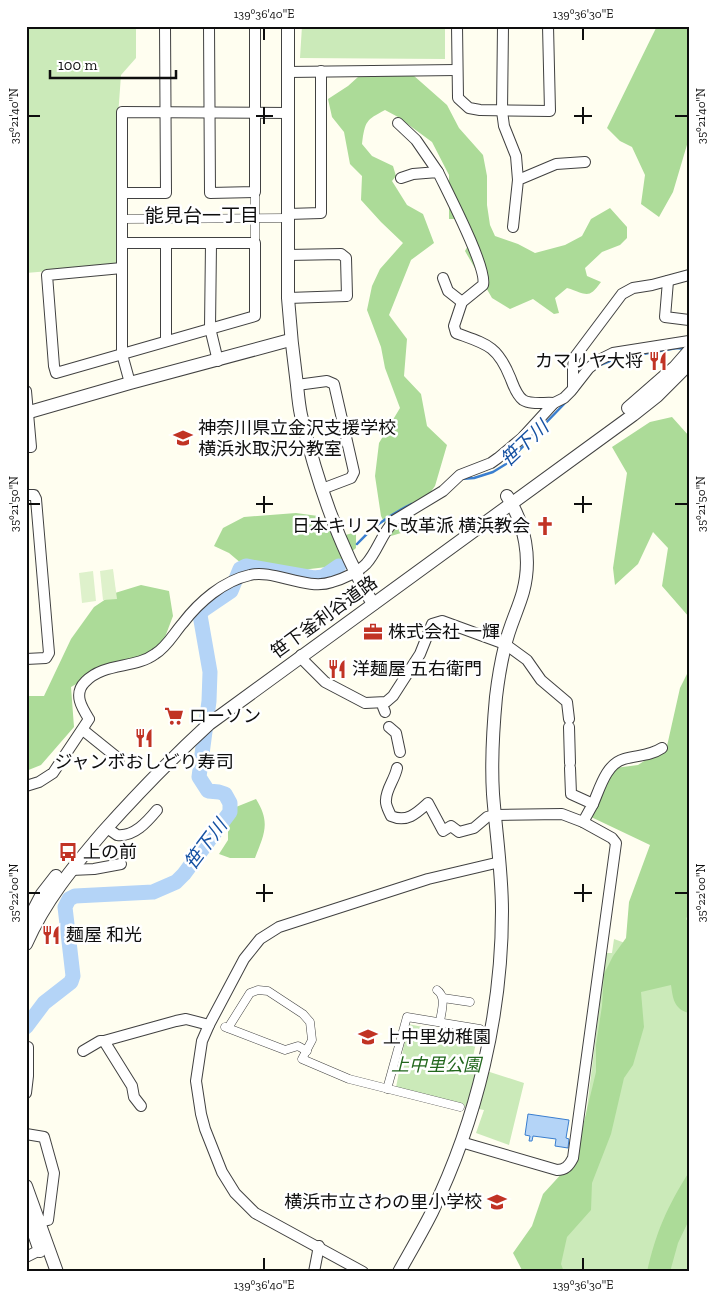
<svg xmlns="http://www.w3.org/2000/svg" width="715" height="1298" viewBox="0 0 715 1298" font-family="'Zilla Slab','Noto Sans JP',serif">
<rect width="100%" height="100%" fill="#fffef0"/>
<g fill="#cbeab9">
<polygon points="26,26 136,26 136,58 121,75 117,130 120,265 26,273"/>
<polygon points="302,26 445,26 445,59 300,58"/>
<polygon points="689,860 689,1272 535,1272 580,1165 606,953 612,953 614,939 625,943"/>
<polygon points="408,1024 477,1038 471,1066 524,1083 509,1145 476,1133 484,1110 395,1093"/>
</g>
<g fill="#acdb98">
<polygon points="657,26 689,26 689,138 673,192 659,217 641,204 645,175 632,147 620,141 607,128"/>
<path d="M413,75l34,30 12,23 24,27 4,21v29l3,20 5,11 23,8 17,9 30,-8 17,-9 9,-17 19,-11 17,19v11l-7,7 -18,7 -17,16 2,8 14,6c-13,18 -14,12 -34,6l-12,10 4,15 -5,1 -21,-15 -23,10 -18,-11 -27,-47 9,-16 -7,-16h-18v-44l-17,-33 -34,-25 -13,-7c-19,10 -20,11 -23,34l10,12 21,10 3,10 -4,5 15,24 16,9 11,29 -23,17 -22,55 18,24 -3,37 17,18 6,32 20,19 -12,41 -34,47 -10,3 -10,-20 -6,-40 4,-33 21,-35 -15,-40 -4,-21 -14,-37 5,-24 8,-17 23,-26 -22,-21 -20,-22 1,-24 -12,-12 -6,-32 -12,-15 -4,-18 20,-13 10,-9z"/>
<polygon points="672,417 689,436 689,617 662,586 668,548 653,532 638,564 615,585 613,568 627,473 612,447 650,422"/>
<polygon points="296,513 318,516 335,538 356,532 356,548 335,566 310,569 278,577 248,569 229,553 214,546 223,528 244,517"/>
<polygon points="141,585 169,591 173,616 162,645 140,657 117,661 71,687 74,727 41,765 26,771 26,696 44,696 71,639 94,607 115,593"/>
<path d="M689,670v242l-3,7 3,4v90c-15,-4 -16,-14 -18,-28l-30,7 3,35 -11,38 -9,13 -13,56 -19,49 -1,27 -24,27 -6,27 3,8h-41l-10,-19 19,-27 11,-32 32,-35 21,-87v-27l6,-39 2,-32 9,-18 13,-18 3,-36 21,-57 -61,-29 26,-48 23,-3 29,-19 13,-58z"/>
<path d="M256,799c15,24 8,35 -1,59h-25l-11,-4 9,-14v-16l8,-17z"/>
<path d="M689,1172v48l-11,23 -8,29h-23c9,-40 20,-65 42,-100z"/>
</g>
<g fill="#def1cb">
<polygon points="113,569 117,599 103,600 100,571"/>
<polygon points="93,571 96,601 82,603 79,573"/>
</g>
<polygon fill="#b4d4f7" stroke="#3a7ecf" points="528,1114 569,1120 566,1138 569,1139 568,1148 555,1146 556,1139 533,1136 532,1141 529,1141 530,1136 525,1135"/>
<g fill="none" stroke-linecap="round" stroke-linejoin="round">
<g stroke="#3a7ecf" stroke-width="2.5">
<polyline points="600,365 615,359 677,348 685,349"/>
<polyline points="461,479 474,478 493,472 506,464 566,402"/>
<path d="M357,544c15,-17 34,-30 55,-40"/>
</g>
<polyline stroke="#b4d4f7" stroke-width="15" points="26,1027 44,1003 71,982 73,976 65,907 69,899 75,896 153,892 176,882 184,874 230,812 230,803 225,794 219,792 208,791 199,777 209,701 210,672 200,615 203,610 231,591 240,569 246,566 314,578 323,577 339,566"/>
<g stroke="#414141" stroke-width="9">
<g id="pedestrian">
<polyline points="122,219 288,218"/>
<polyline points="255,243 255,192"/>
<path d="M437,990c10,7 4,22 3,32"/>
<polyline points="443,998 470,1002"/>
<polyline points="225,1027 285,1050 298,1046 307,1051"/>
<polyline points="228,1028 250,993 258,990 268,991 303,1014 310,1022 312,1040 302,1059 349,1079 460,1107"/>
<polyline points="387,1089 407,1017 480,1029"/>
</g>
</g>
<g stroke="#414141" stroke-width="12">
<g id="minor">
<polyline points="209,26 210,193 255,192 255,26"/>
<polyline points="457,26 458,98 469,108 480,110 550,111 548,26"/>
<polyline points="503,26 502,111 504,126 516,156 518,180"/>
<polyline points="288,72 457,70"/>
<polyline points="398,123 416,140 438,172"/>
<path d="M401,178l12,-4 25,-2c9,19 50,97 45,113l-21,17 -8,24 2,7c30,11 41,12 54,44 3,7 6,18 13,23 8,5 22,2 31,3"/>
<polyline points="122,193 166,193 165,26"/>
<polyline points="288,214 321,213 321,71"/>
<polyline points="513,227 518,180 556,164 585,162"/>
<polyline points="211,244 210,328 218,361"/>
<polyline points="288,255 341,254 346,258 347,296 288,298"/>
<polyline points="122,268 47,275 54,366 56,373 255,316 255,243 122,243"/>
<polyline points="443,278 448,291 462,302"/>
<polyline points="668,281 665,317 689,320"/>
<polyline points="166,341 166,243"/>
<polyline points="130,383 122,354 122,112 288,113"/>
<polyline points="297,385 327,381 334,384 354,472 351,478 322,489"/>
<polyline points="573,388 573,368 574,358 622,294 633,288 652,285 689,275"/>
<polyline points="26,391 31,447 26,447"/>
<polyline points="26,495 34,495 36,499 49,653 46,658 26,659"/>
<polyline points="301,655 305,662 325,682 365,703 386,702 393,696 420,654 432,624 442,621 505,644 527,660 541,680 567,702 569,719"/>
<polyline points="383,707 385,712"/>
<polyline points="389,727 396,733 400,752"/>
<polyline points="569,727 570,763"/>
<polyline points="83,730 119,759"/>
<path d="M397,768c-2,11 -11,21 -11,32 -1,5 3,11 5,16 16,7 26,-3 37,-13l15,28 8,-5 8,6 15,-4 13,-11 9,-2 66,-1 21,8 29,16 4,5 -43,315c-4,8 -8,12 -16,12l-96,-28"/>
<polyline points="570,768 571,794 593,804 583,822"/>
<path d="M26,786l13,-4 14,-9 36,-54c-7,-11 -16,-25 -4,-37 19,-20 50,-13 70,-28 12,-7 19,-21 28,-31 16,-21 40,-42 67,-48 23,-6 57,16 82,7 11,-3 26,-10 34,-18 12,-13 16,-32 29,-44l48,-29 17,-16 31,-12 7,-5 24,-20 32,-35 10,-5 7,-7 18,-23 10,-8 14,-7 76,-12"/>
<path d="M593,804c7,-16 13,-40 31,-45 14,-4 26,-3 38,-11"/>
<path d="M107,828l10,7c17,2 30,-13 40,-25"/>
<polyline points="71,870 94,869 121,864"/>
<polyline points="104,1041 176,1021 186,1019 209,1025"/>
<polyline points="83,1051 100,1041 104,1041 132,1086 134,1097 141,1106"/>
<polyline points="26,1093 28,1076 28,1047"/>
<polyline points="26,1134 44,1137 54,1173 48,1220 32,1224"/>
<polyline points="26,1257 40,1250"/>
<polyline points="314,1272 319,1246"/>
<polyline points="363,1272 255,1213 235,1193 222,1172 205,1129 201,1114 196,1081 202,1041 209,1025 244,959 260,939 279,927 428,879 500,862"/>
</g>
</g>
<g stroke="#414141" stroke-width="14">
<g id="tertiary">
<path d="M288,26v272c2,29 5,58 9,87 1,10 2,21 4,30 15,63 39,134 72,189"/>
<polyline points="628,408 675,367 689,351"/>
<polyline points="26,413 130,383 290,340"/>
<polyline points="26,925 42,894 56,876"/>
<path d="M26,944c19,-43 47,-77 77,-112 34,-38 69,-74 106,-108l424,-309 24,-19 32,-32"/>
<polyline points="26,1186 57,1272"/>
<polyline points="26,1211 40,1251"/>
<path d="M399,1272c11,-20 23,-40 33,-60 45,-93 70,-198 70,-301 0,-39 -6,-78 -9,-117 -2,-32 0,-65 3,-97 2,-17 5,-35 9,-51 4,-19 13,-36 18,-54 9,-33 2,-68 -16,-96"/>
</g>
</g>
<use href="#pedestrian" stroke="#fff" stroke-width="8"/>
<use href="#minor" stroke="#fff" stroke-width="10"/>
<use href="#tertiary" stroke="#fff" stroke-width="12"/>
</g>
<path fill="none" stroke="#0e0e0e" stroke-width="2" d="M264,28v12M583,28v12M264,107v17M583,107v17M28,116h12M256,116h17M574,116h18M675,116h13M264,496v17M583,496v17M28,504h12M256,504h17M574,504h18M675,504h13M264,884v18M583,884v18M28,893h12M256,893h17M574,893h18M675,893h13M264,1258v12M583,1258v12"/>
<defs>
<g id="restaurant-bare" transform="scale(1.5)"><path d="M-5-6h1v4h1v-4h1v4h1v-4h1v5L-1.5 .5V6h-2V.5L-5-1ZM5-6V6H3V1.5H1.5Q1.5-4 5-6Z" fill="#c13324" stroke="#fff" stroke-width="2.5" paint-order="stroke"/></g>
<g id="school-bare" transform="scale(1.5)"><path d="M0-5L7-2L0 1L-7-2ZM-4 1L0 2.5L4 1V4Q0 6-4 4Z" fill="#c13324" stroke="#fff" stroke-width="2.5" paint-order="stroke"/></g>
<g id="church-bare" transform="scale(1.5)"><path d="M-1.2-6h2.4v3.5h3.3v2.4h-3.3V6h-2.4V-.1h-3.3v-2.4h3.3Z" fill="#c13324" stroke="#fff" stroke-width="2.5" paint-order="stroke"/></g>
<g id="office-bare" transform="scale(1.5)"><path d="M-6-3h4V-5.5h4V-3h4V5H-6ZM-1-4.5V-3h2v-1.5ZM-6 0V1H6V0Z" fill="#c13324" stroke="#fff" stroke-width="2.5" paint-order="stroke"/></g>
<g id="supermarket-bare" transform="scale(1.5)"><path d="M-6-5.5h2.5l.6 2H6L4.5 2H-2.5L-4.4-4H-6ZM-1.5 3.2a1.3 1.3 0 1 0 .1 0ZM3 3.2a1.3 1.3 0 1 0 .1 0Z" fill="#c13324" stroke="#fff" stroke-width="2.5" paint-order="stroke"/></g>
<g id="bus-bare" transform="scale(1.5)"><path d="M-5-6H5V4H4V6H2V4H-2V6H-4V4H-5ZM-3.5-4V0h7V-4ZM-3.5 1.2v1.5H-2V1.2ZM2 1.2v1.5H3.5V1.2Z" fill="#c13324" stroke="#fff" stroke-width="2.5" paint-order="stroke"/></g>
</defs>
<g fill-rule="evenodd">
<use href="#restaurant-bare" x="658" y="361"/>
<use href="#school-bare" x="183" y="438"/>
<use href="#church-bare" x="545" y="526"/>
<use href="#office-bare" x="373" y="632"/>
<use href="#restaurant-bare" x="337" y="669"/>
<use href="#supermarket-bare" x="174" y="716"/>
<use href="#restaurant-bare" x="144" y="738"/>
<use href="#bus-bare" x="68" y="852"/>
<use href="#restaurant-bare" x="51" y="935"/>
<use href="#school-bare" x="368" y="1037"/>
<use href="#school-bare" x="497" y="1202"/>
</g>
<g text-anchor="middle" stroke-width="5" stroke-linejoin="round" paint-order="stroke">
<g font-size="18" fill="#0e0e0e" stroke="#fff" text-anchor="start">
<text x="643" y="367" text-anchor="end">カマリヤ大将</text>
<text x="198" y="434">神奈川県立金沢支援学校<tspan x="198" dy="21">横浜氷取沢分教室</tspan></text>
<text x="530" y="532" text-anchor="end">日本キリスト改革派 横浜教会</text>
<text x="388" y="638">株式会社 一輝</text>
<text x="352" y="675">洋麺屋 五右衛門</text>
<text x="189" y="722">ローソン</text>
<text x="144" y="768" text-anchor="middle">ジャンボおしどり寿司</text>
<text x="83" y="858">上の前</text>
<text x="66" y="941">麺屋 和光</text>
<text x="383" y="1043">上中里幼稚園</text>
<text x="482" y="1208" text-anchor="end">横浜市立さわの里小学校</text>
</g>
<g font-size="18" fill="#0e0e0e" stroke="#fff">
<text transform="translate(324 617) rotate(-36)" y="6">笹下釜利谷道路</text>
</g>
<g font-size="18" font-style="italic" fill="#22671d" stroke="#fff">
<text x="436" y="1071">上中里公園</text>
</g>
<g font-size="19" fill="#0e0e0e" stroke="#fff">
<text x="202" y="222">能見台一丁目</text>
</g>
<g font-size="19" font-style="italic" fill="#1551a2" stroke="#fff">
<text transform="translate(524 443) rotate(-43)" y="7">笹下川</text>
<text transform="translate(205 844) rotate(-53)" y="7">笹下川</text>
</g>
</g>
<rect width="715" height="1298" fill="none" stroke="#ffffff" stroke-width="55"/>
<path d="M50 70v8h126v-8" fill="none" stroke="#0e0e0e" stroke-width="2.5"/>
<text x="58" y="70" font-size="15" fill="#0e0e0e" stroke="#ffffff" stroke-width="4" paint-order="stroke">100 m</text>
<rect x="28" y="28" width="660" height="1242" fill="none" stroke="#0e0e0e" stroke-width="2"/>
<g font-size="12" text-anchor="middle" fill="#0e0e0e">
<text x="264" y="18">139°36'40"E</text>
<text x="583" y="18">139°36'30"E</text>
<text transform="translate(701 116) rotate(-90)" y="4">35°21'40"N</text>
<text transform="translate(14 116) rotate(-90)" y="4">35°21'40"N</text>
<text transform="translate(701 504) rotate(-90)" y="4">35°21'50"N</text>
<text transform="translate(14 504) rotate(-90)" y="4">35°21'50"N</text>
<text transform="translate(701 893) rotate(-90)" y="4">35°22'00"N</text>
<text transform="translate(14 893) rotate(-90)" y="4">35°22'00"N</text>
<text x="264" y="1289">139°36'40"E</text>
<text x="583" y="1289">139°36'30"E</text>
</g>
</svg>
